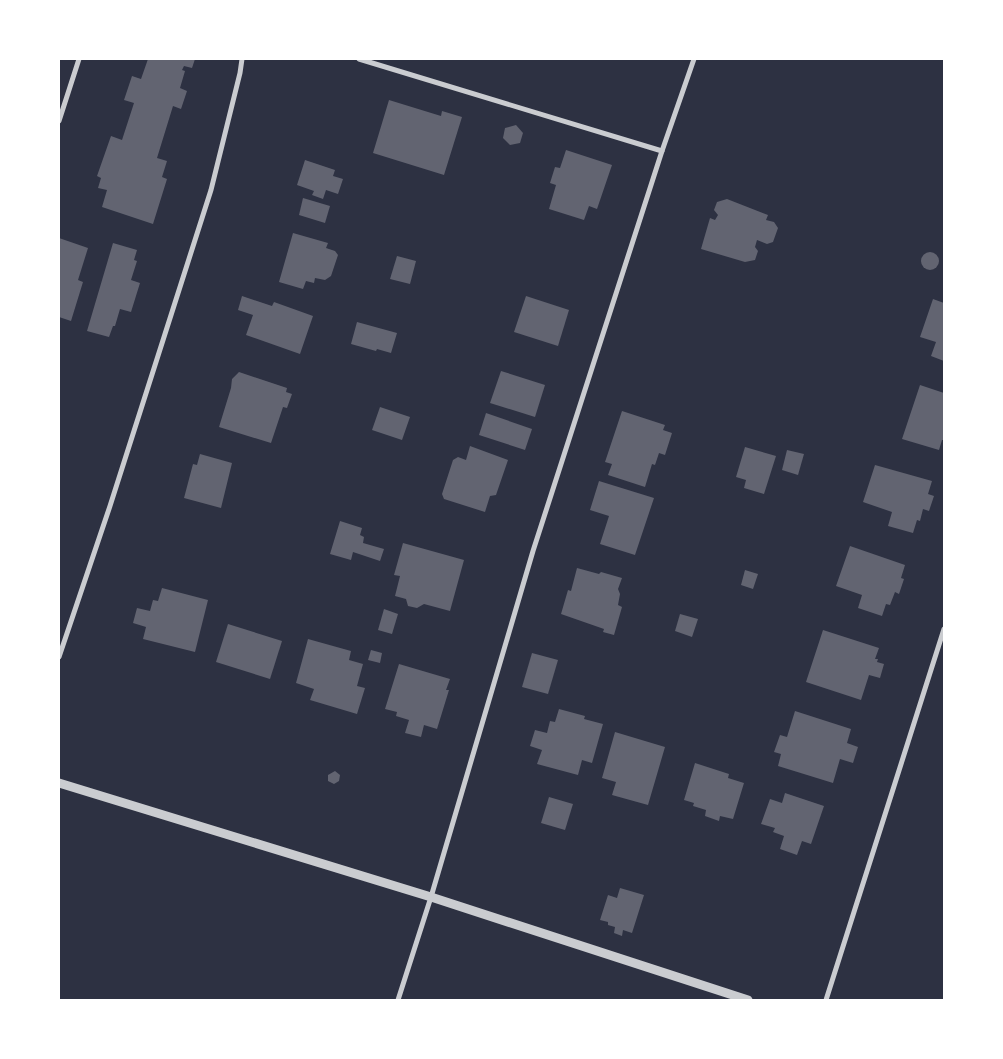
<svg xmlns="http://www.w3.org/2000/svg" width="1003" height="1059" viewBox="0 0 1003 1059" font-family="Raleway,sans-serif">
<rect width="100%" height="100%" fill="#2d3142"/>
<g fill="#626471">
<polygon points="148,59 195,59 192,68 184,66 182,70 185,71 180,88 187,91 181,109 173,106 157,158 167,161 162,177 167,179 153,224 102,207 107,190 98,188 101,178 97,176 111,136 122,140 134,103 124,100 132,76 141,79"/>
<polygon points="389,100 441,116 442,111 462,117 444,175 373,153"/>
<polygon points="516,125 523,133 520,143 510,145 503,138 505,128"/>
<polygon points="566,150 612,165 597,209 589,206 584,220 549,209 556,185 550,183 555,167 560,168"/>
<polygon points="305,160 335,170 333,176 343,179 338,194 326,190 323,199 312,195 314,191 297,185"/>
<polygon points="303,198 330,206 325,223 299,215"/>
<polygon points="727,199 768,215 766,220 774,222 778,228 773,242 767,244 757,240 755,247 758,251 755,260 745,262 701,249 710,218 715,220 718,215 714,210 717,202"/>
<polygon points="293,233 328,243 326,248 335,251 338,255 331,276 325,280 315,278 314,283 306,281 303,289 279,282"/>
<polygon points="59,238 88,248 78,280 83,282 71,321 59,317"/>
<polygon points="113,243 137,250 134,260 137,261 131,280 140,283 131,312 120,309 115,326 113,326 109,337 87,331"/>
<circle cx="930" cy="261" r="9"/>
<polygon points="397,256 416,261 410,284 390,279"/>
<polygon points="242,296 272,306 274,302 313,316 300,354 246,335 253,315 238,310"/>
<polygon points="526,296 569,310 558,346 514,332"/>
<polygon points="933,299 944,303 944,361 931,356 936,342 920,337"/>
<polygon points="357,322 397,333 391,353 377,349 376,351 351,344"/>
<polygon points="501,371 545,385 535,417 490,403"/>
<polygon points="239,372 287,388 286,392 292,394 287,408 283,407 271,443 219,427 231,388 232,379"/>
<polygon points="920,385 944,393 944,440 942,440 939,450 902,439"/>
<polygon points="380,407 410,417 402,440 372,430"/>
<polygon points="622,411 665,425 663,430 672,433 665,455 659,453 655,465 652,464 645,487 608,475 612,464 605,462"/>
<polygon points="486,413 532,429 525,450 479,435"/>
<polygon points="470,446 508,460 496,495 490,496 485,512 444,499 442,494 453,460 458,457 466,460"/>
<polygon points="745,447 776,456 764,494 744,488 746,480 736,477"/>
<polygon points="787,450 804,454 798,475 782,470"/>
<polygon points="200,454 232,463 221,508 184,498 193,464 197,465"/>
<polygon points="875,465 932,481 928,494 934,496 929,511 923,509 920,521 917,520 913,533 888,526 892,512 863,502"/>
<polygon points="599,481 654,498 635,555 600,544 609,516 590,510"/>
<polygon points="340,521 362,528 360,535 364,537 363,543 384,549 380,561 353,552 351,560 330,554"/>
<polygon points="403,543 464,560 450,611 424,604 417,608 408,606 406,599 395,596 400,576 394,575"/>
<polygon points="850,546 905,565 901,578 904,579 899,594 895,592 890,605 886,604 882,616 858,608 862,595 836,586"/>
<polygon points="577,568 599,574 601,572 622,578 618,589 620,594 618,605 622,607 614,635 603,632 604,629 561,614 568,590 571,591"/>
<polygon points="745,570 758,574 753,589 741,585"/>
<polygon points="162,588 208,600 195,652 143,639 146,627 133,623 137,608 150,611 153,600 158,601"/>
<polygon points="384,609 398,614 392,634 378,630"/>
<polygon points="680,614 698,619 692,637 675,631"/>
<polygon points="228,624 282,641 270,679 216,662"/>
<polygon points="823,630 879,648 875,659 878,659 877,662 884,664 880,678 869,675 861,700 806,682"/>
<polygon points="308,639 351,651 349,660 363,664 357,686 365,688 357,714 310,700 314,689 296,683"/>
<polygon points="371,650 382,653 380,663 368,660"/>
<polygon points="532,653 558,660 548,694 522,687"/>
<polygon points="399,664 450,679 446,690 449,690 437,729 424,725 421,737 405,733 409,720 396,716 397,712 385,709"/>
<polygon points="559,709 585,716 584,719 603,724 592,763 582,760 578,775 537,764 542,750 530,746 535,730 547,733 550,721 555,722"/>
<polygon points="795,711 851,729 847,743 858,747 853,763 840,759 833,783 778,766 781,754 774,752 780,735 787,737"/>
<polygon points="615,732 665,747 648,805 612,795 616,782 602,778"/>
<polygon points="695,763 729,774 728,778 744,783 733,819 720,816 719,821 705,816 706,810 693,806 694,803 684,800"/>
<polygon points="335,771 340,775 339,781 334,784 328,781 328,775"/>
<polygon points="785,793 824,806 811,844 802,841 797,855 780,849 784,836 773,832 775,828 761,824 770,799 782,803"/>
<polygon points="549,797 573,804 565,830 541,823"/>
<polygon points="620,888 644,895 632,933 623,930 622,936 614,933 615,927 608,925 608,922 600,920 608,895 617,898"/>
</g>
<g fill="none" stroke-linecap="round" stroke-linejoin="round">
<g stroke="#caccd0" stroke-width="5">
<polyline points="359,59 662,151"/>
<polyline points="59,121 79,59"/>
<polyline points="59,657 110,506 211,190 240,73 242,59"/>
<polyline points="398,1000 431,897 533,551 662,151 694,59"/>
<polyline points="826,1000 944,629"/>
</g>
<polyline stroke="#caccd0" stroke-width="9" points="59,783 431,897 748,1000"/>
</g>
<rect width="1003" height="1059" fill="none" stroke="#ffffff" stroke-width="120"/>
</svg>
